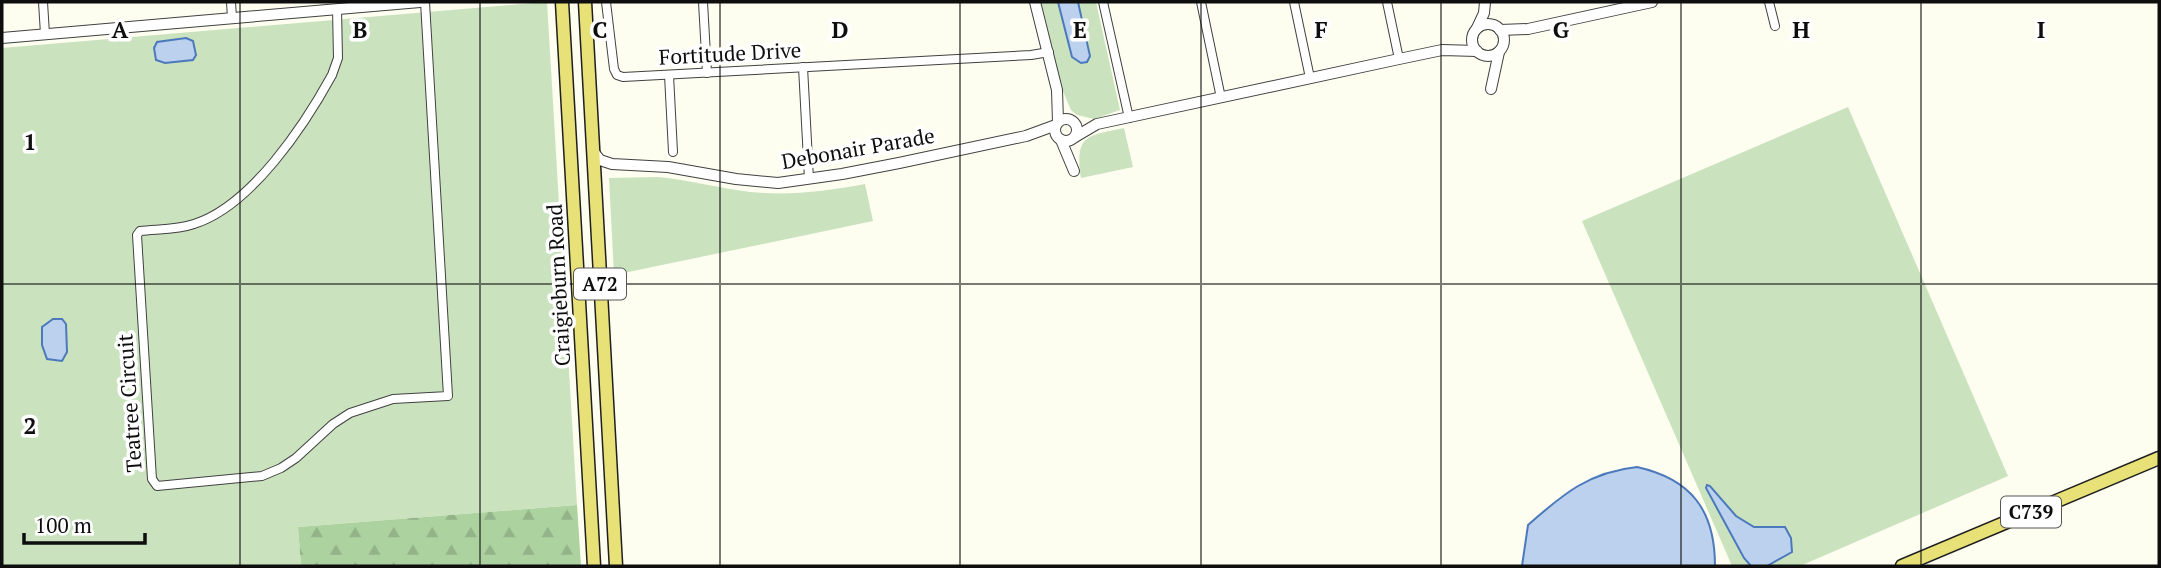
<svg xmlns="http://www.w3.org/2000/svg" width="2161" height="568" viewBox="0 0 2161 568" font-family="'PT Serif',serif">
<defs>
<pattern id="forest-firs" width="22" height="20" patternUnits="userSpaceOnUse" patternTransform="scale(1.75)"><rect width="22" height="20" fill="#acd29f"/><path d="M5 1l3.5 6h-7zM16 11l3.5 6h-7z" fill="#93b388"/></pattern>
</defs>
<rect width="100%" height="100%" fill="#fdfdf0"/>
<g fill="#cae3be">
<polygon points="547,2 577,505 298,527 301,566 2,566 2,48"/>
<polygon points="1041,2 1096,2 1120,110 1094,119 1077,115 1071,110 1062,89"/>
<polygon points="1848,107 2008,476 1800,566 1732,566 1582,221"/>
<path d="M1124,128l9,39 -52,11c-6,-43 5,-42 43,-50z"/>
<path d="M658,177c31,3 61,11 92,15 39,4 77,-1 115,-8l8,37 -259,54 -5,-97z"/>
</g>
<polygon fill="url(#forest-firs)" points="577,505 581,566 301,566 298,527"/>
<g fill="#bbd1ee" stroke="#4c79bc" stroke-width="2">
<polygon points="1058,2 1078,2 1090,56 1087,62 1081,63 1072,57"/>
<polygon points="186,38 193,41 196,55 193,60 165,63 156,60 154,48 157,42"/>
<polygon points="53,319 62,319 66,324 67,352 62,361 47,359 42,345 42,327"/>
<path d="M1637,467c54,12 78,43 78,99h-193l6,-41c35,-31 61,-53 109,-58z"/>
<polygon points="1707,485 1710,486 1736,516 1754,527 1785,527 1791,538 1792,552 1767,566 1751,566 1744,558 1706,488"/>
</g>
<g fill="none" stroke-linecap="round" stroke-linejoin="round">
<g stroke="#414141" stroke-width="10">
<g id="minor">
<polyline points="43,2 45,34"/>
<polyline points="231,2 232,18"/>
<polyline points="606,2 614,69 617,75 623,77 1031,55 1049,52"/>
<polyline points="703,2 707,73"/>
<polyline points="1103,2 1129,118"/>
<polyline points="1201,2 1221,98"/>
<polyline points="1294,2 1310,78"/>
<polyline points="1387,2 1399,59"/>
<polyline points="1769,2 1775,26"/>
<path d="M337,9l1,49 -6,17c-28,51 -81,131 -138,149 -17,6 -37,5 -54,7l-3,4 15,244 5,7 105,-10 19,-8 15,-10 37,-34 17,-11 43,-14 55,-3 -23,-394"/>
<polyline points="803,67 809,179"/>
<polyline points="669,75 673,152"/>
</g>
</g>
<g stroke="#414141" stroke-width="12">
<g id="tertiary">
<polyline points="1035,2 1057,90 1058,122"/>
<circle cx="1488" cy="40" r="16"/>
<polyline points="1477,28 1484,13 1485,2"/>
<polyline points="1500,30 1528,29 1652,2"/>
<polyline points="2,38 420,2"/>
<polyline points="1491,89 1499,52"/>
<circle cx="1066" cy="130" r="11"/>
<polyline points="1075,137 1097,124 1399,59 1442,50 1477,51"/>
<polyline points="1061,140 1074,171"/>
<polyline points="593,151 600,160 612,164 668,167 736,179 778,183 842,174 899,163 1026,136 1056,125"/>
</g>
</g>
<g stroke="#1f1f1f" stroke-width="15">
<g id="primary">
<polyline points="562,2 594,566"/>
<polyline points="585,2 616,566"/>
<polyline points="1902,566 2159,458"/>
</g>
</g>
<use href="#minor" stroke="#fff" stroke-width="8"/>
<use href="#tertiary" stroke="#fff" stroke-width="10"/>
<use href="#primary" stroke="#e7e177" stroke-width="12"/>
</g>
<path fill="none" stroke="#0e0e0e" stroke-width="2" stroke-opacity="0.55" d="M240,2v564M480,2v564M720,2v564M960,2v564M1201,2v564M1441,2v564M1681,2v564M1921,2v564M2,284h2157"/>
<g text-anchor="middle" stroke-width="7" stroke-linejoin="round" paint-order="stroke">
<g fill="#fff" stroke="#565656" stroke-width="2">
<rect x="574" y="268.5" width="52" height="31" rx="5"/>
<rect x="2001" y="496.5" width="60" height="31" rx="5"/>
</g>
<g font-size="19" font-weight="bold" fill="#0e0e0e">
<text x="600" y="291">A72</text>
<text x="2031" y="519">C739</text>
</g>
<g font-size="21" fill="#0e0e0e" stroke="#fff">
<text transform="translate(730 54) rotate(-3)" y="7">Fortitude Drive</text>
<text transform="translate(858 149) rotate(-10)" y="7">Debonair Parade</text>
<text transform="translate(559 285) rotate(-93)" y="7">Craigieburn Road</text>
<text transform="translate(130 403) rotate(-94)" y="7">Teatree Circuit</text>
</g>
</g>
<g font-size="23" text-anchor="middle" font-weight="bold" fill="#0e0e0e" stroke="#fff" stroke-width="7" stroke-linejoin="round" paint-order="stroke">
<text x="120" y="38">A</text>
<text x="360" y="38">B</text>
<text x="600" y="38">C</text>
<text x="840" y="38">D</text>
<text x="1080" y="38">E</text>
<text x="1321" y="38">F</text>
<text x="1561" y="38">G</text>
<text x="1801" y="38">H</text>
<text x="2041" y="38">I</text>
<text x="30" y="150">1</text>
<text x="30" y="434">2</text>
</g>
<rect width="2161" height="568" fill="none" stroke="#0e0e0e" stroke-width="7"/>
<path d="M24 533v10h121v-10" fill="none" stroke="#0e0e0e" stroke-width="3.5"/>
<text x="35" y="533" font-size="21" fill="#0e0e0e" stroke="#ffffff" stroke-width="5" paint-order="stroke">100 m</text>
</svg>
